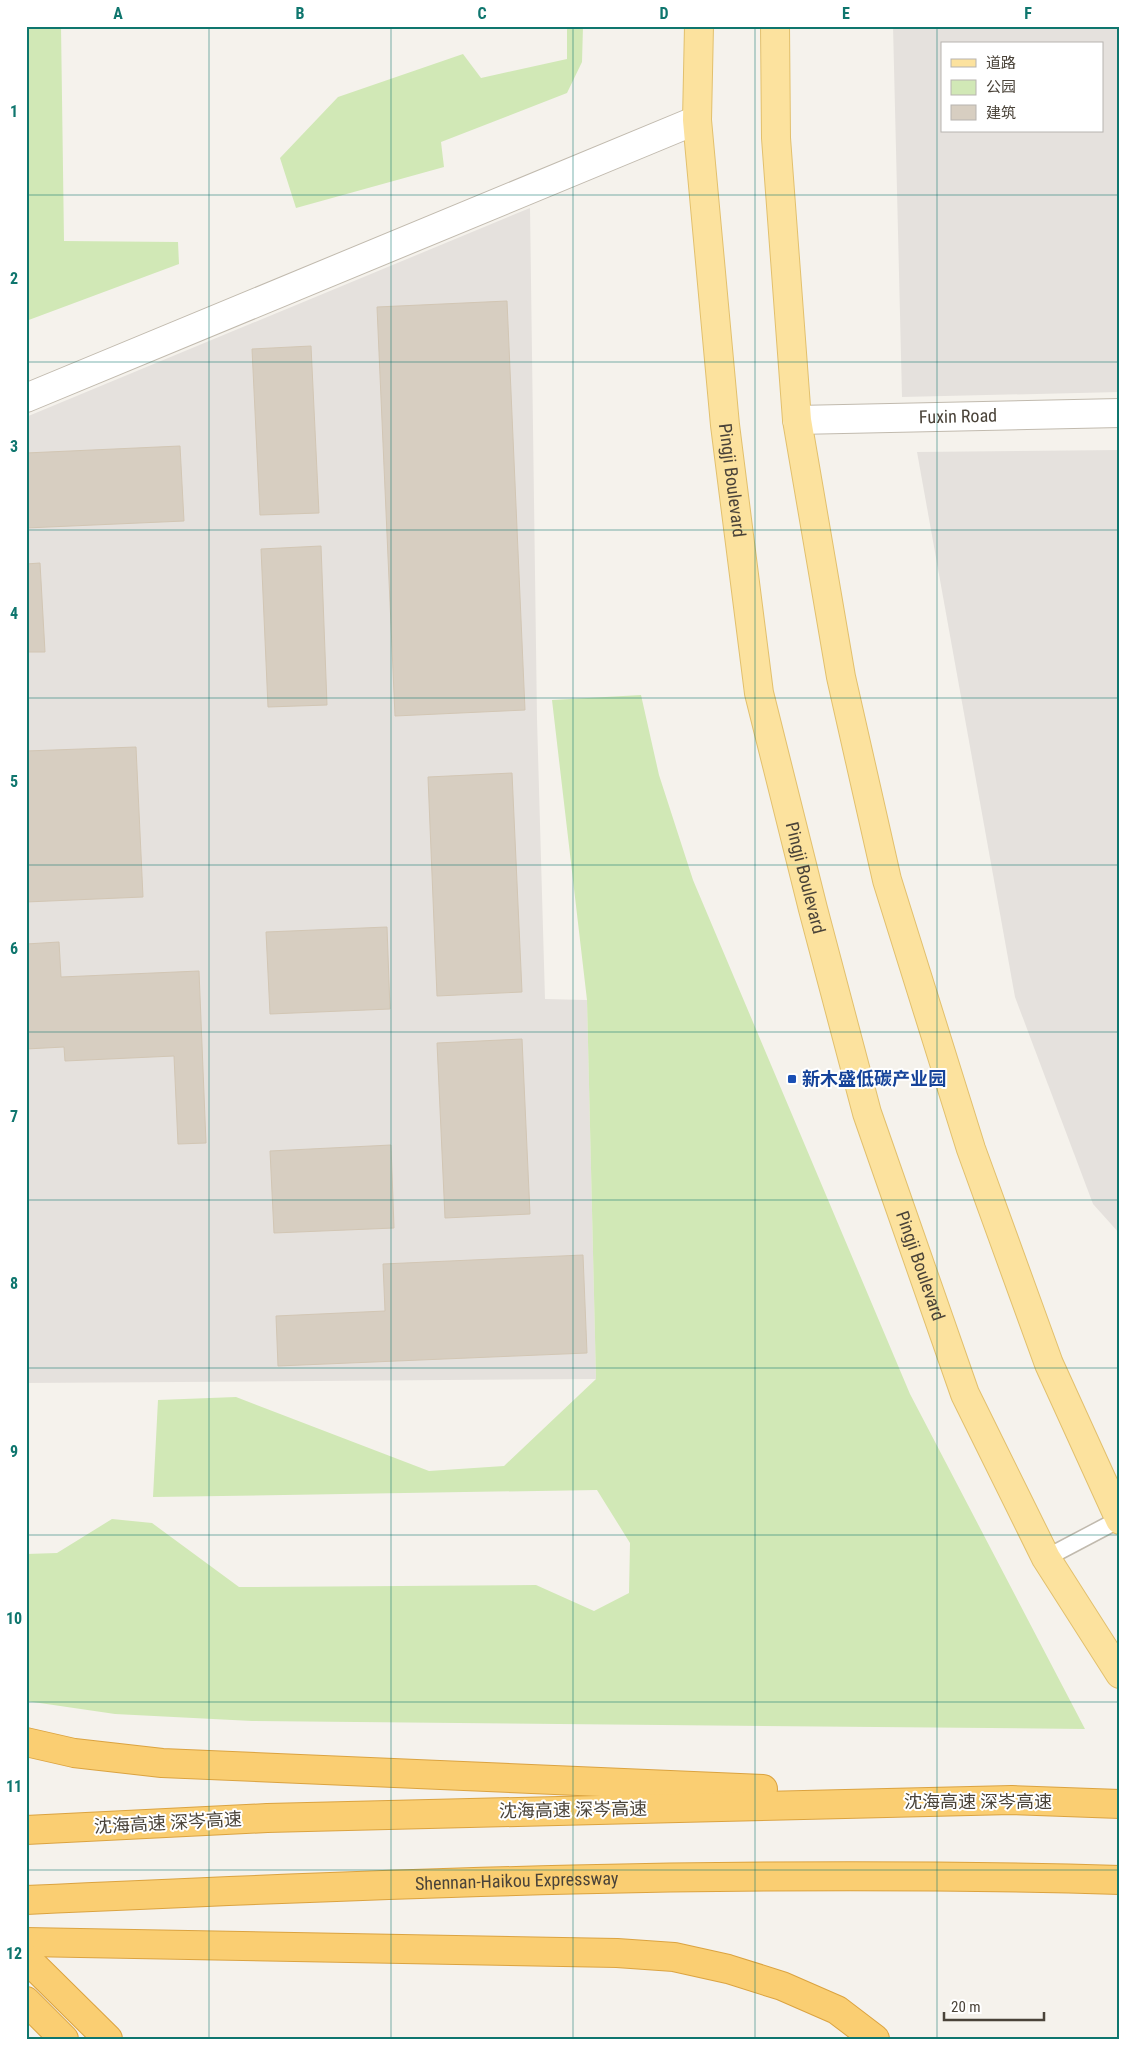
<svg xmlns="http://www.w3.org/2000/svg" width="1146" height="2065" viewBox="0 0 1146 2065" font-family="'Roboto Condensed','Noto Sans SC',sans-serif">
<rect width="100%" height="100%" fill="#f5f2ec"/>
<g fill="#e5e1dd" fill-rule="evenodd">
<path d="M893,26h227v366l-218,5zM942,44h160v87h-160z"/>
<polygon points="530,208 537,719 545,999 587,1000 596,1379 26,1383 26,417"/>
<polygon points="1120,450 1120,1234 1093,1204 1015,997 917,452"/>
</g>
<g fill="#d1e8b6">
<polygon points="26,26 61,26 64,241 178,242 179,264 26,321"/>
<polygon points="567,26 583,26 582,62 567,93 441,142 444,167 296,208 280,158 338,97 463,54 481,78 567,59"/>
<polygon points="641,695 659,775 693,880 910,1394 1085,1729 252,1721 115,1714 26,1701 26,1554 57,1553 112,1519 152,1523 239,1587 536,1585 594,1611 629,1593 630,1543 597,1490 153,1497 158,1400 236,1397 429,1471 504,1466 596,1379 587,1000 552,700"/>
</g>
<g fill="#d7cec1" stroke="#d2c6b4">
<polygon points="507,301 525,710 395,716 377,307"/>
<polygon points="311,346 319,513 260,515 252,349"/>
<polygon points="180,446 184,521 26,528 26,453"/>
<polygon points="321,546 327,705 268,707 261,549"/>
<polygon points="40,563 45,652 26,652 26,564"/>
<polygon points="136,747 143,897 26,902 26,751"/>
<polygon points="512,773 522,992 437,996 428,777"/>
<polygon points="387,927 390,1009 270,1014 266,932"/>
<polygon points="59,942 61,977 199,971 206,1143 178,1144 174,1056 65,1061 64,1047 26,1049 26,944"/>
<polygon points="522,1039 530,1214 445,1218 437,1043"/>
<polygon points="391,1145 394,1228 274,1233 270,1151"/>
<polygon points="583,1255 587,1353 278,1366 276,1316 385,1311 383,1264"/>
</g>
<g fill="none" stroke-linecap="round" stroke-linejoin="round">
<g stroke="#c1baae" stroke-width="19">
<polyline id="service" points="1046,1558 1120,1519"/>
</g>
<g stroke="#c1baae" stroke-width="30">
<g id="minor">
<polyline points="26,398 697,120"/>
<path id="s1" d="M797,420l323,-7"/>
</g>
</g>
<g stroke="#e2c06d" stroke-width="30">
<g id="primary">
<path id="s2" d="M699,26l-2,94 28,305 34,268 54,216 54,204 98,281 81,164 74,116"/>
<polyline points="775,26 776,138 797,420 841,677 887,880 971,1149 1049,1364 1120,1520"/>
</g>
</g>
<g stroke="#dba340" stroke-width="30">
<g id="motorway">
<polyline points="26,1742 74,1753 162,1763 763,1789"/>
<polyline points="26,1830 267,1818 679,1808 1012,1800 1120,1804"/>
<path id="s3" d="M26,1900c364,-17 730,-31 1094,-20"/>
<polyline points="26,1942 617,1953 674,1957 728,1969 782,1986 837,2010 875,2039"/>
<polyline points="26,1958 108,2039"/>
<polyline points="26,2001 64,2039"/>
</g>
</g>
<use href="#service" stroke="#fff" stroke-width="16"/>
<use href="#minor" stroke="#fff" stroke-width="28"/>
<use href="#primary" stroke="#fce29e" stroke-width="28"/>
<use href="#motorway" stroke="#face72" stroke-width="28"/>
</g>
<path fill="none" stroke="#0f766e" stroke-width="1" stroke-opacity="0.55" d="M209,26v2013M391,26v2013M573,26v2013M755,26v2013M937,26v2013M26,195h1094M26,362h1094M26,530h1094M26,698h1094M26,865h1094M26,1032h1094M26,1200h1094M26,1368h1094M26,1535h1094M26,1702h1094M26,1870h1094"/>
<rect fill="#1a4fb4" stroke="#fff" stroke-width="2" x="787" y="1074" width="10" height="10" rx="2.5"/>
<g text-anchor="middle" stroke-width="4" stroke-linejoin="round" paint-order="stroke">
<g font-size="18" fill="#4a4339" stroke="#fff">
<text dy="6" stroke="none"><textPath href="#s1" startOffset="161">Fuxin Road</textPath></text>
<text dy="6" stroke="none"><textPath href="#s2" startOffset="456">Pingji Boulevard</textPath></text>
<text dy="6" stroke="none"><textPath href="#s2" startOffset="861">Pingji Boulevard</textPath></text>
<text dy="6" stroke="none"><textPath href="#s2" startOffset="1266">Pingji Boulevard</textPath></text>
<text x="978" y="1808">沈海高速 深岑高速</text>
<text transform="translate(573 1810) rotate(-1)" y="6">沈海高速 深岑高速</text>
<text transform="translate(168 1823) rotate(-3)" y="6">沈海高速 深岑高速</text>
<text dy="6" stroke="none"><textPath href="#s3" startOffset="491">Shennan-Haikou Expressway</textPath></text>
</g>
<g font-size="18" font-weight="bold" fill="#164399" stroke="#fff" text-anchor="start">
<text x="802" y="1085">新木盛低碳产业园</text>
</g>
</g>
<rect width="1146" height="2065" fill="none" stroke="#ffffff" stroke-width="55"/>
<rect x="941" y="42" width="162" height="90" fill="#ffffff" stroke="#b7b4b0"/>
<rect x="951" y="59" width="25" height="8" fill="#fce29e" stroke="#b7b4b0"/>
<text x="986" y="68" font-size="15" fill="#4a4339">道路</text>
<rect x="951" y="80" width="25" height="15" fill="#d1e8b6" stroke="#b7b4b0"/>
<text x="986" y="92" font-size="15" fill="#4a4339">公园</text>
<rect x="951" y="105" width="25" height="15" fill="#d7cec1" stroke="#b7b4b0"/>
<text x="986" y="118" font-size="15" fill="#4a4339">建筑</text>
<path d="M944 2012v8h100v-8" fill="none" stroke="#4a4339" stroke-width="2.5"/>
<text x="951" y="2012" font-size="15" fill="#4a4339" stroke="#ffffff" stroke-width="4" paint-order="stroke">20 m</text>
<rect x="28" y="28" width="1090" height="2010" fill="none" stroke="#0f766e" stroke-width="2"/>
<g font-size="16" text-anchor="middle" font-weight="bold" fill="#0f766e">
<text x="118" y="19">A</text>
<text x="300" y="19">B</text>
<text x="482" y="19">C</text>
<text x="664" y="19">D</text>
<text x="846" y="19">E</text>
<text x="1028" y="19">F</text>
<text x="14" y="117">1</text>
<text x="14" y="284">2</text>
<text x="14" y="452">3</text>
<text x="14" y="619">4</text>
<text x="14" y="787">5</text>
<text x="14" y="954">6</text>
<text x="14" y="1122">7</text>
<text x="14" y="1289">8</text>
<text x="14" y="1457">9</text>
<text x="14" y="1624">10</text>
<text x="14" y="1792">11</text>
<text x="14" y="1959">12</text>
</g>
</svg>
